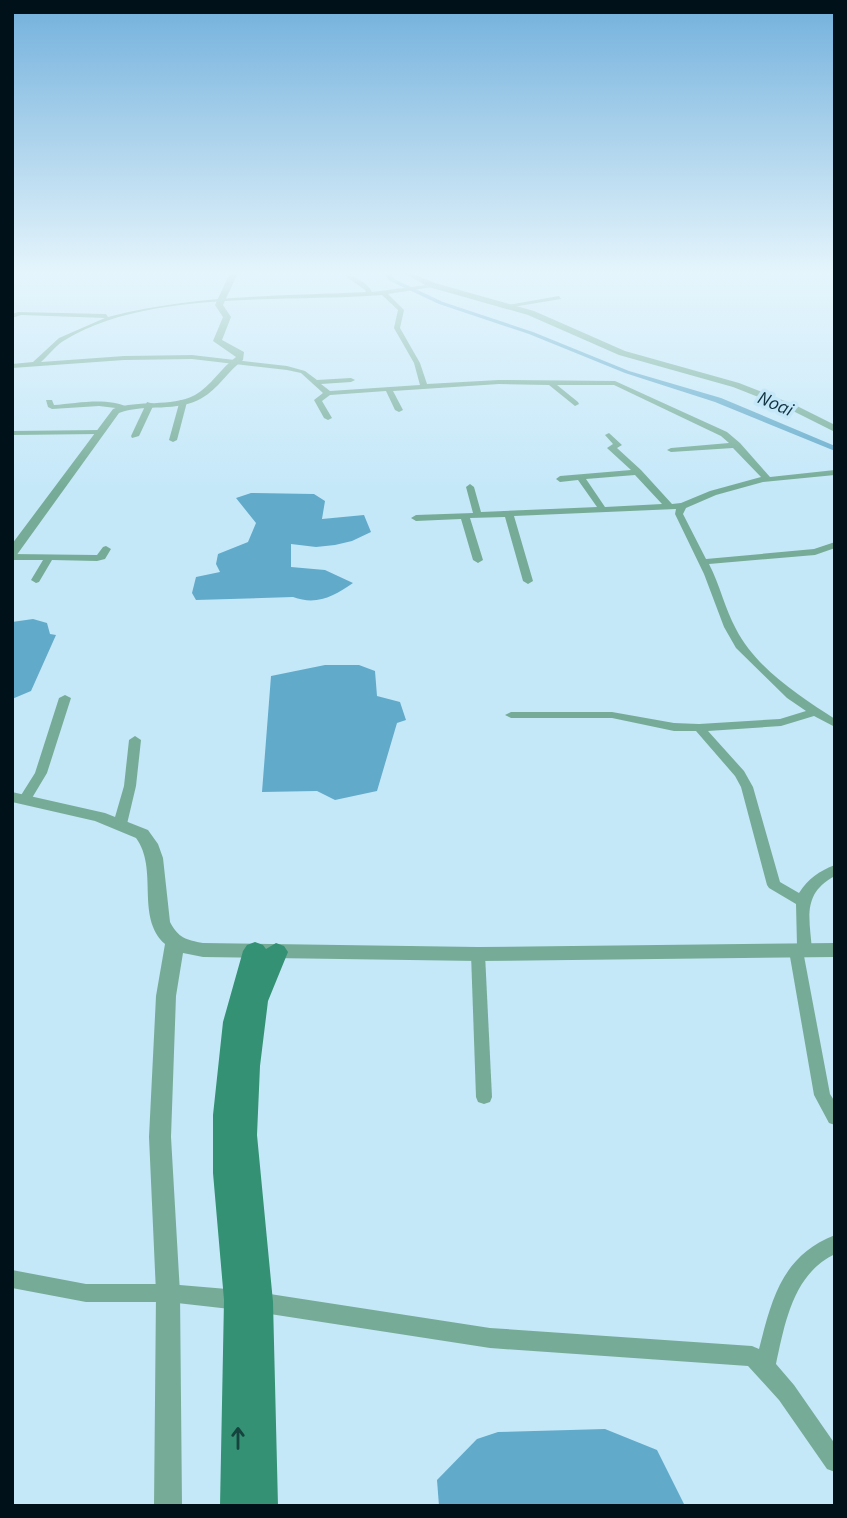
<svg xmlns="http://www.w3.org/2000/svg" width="847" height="1518" viewBox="0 0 847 1518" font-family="'Source Sans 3',sans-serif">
<rect width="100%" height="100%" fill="#c5e8f9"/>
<g fill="#62aaca">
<path d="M251,493l63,1 11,7 -3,18 42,-4 7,17 -19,9 -17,4 -19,2 -25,-3v23l34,3 28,13c-19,13 -36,23 -60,14l-97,3 -4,-7 4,-16 24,-5 -4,-8 2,-10 30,-12 8,-19 -20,-25z"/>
<polygon points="33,619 47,623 50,634 56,635 31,691 12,699 12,622"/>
<polygon points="325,665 359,665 375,671 377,696 400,702 406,720 397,723 377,791 335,800 317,791 262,792 271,676"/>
<polygon points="605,1429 657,1450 685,1506 439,1506 437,1480 477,1439 498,1432"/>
</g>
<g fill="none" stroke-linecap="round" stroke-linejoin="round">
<polygon fill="#62aaca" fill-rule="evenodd" points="385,275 391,275 394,279 443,302 533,332 629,371 721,398 835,446 835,451 715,402 625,373 529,334 439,304 390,281"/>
<g fill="#76ac97" fill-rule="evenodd">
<path d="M344,275c9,0 24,8 28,17l62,-8 -2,3 -44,7 16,16 -4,18 20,35 7,21 72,-4 116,1 112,51 13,11 30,34 65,-7v5l-72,7 -47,13 -30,13 -3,6 23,45 108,-10 21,-7v6l-20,7 -106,9c11,21 16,45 27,65 19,38 63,67 99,90v8l-21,-11 -33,10 -73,5 36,40 9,16 27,95 19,11c9,-14 20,-22 36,-28v11c-34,18 -25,43 -23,75l-2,4 -6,1 26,138 5,8v23l-6,-2 -15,-28 -25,-144 2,-4 6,-1 -1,-42 -27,-16 -2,-3 -26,-98 -6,-11 -39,-45h-22l-62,-13h-101l-6,-3 6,-3h101l62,11 25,1 81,-5 26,-8 -19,-13 -51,-50 -12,-21 -20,-53 -29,-60 1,-5 -162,7 19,65 -5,3 -5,-3 -18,-64 -35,1 13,42 -5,3 -5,-3 -12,-41 -45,2 -5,-3 5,-3 57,-2 -7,-26 4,-3 4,3 7,25 116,-5 -19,-27 -18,2 -4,-3 4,-3 71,-6 -24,-22 6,-4 -8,-9 4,-2 13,12 -5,3 24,22 31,34 9,-1 29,-12 51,-14 -28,-29 -62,4 -4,-2 4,-2 58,-5 -8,-7 -107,-51h-57l21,17 1,2 -4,2 -26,-21 -50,-1 -106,7 10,19 -4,2 -4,-2 -9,-19 -56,4 -8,6 10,17 -4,2 -4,-2 -10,-18 9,-7 -22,-20 -14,-3 -95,-11 -68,1 -112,8v-4l21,-2 26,-24 46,-20 -84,-3 -9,3v-4l6,-2 88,2 2,3c85,-22 171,-21 258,-25l-1,-2zM382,295l16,15 -4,18 20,35 6,22 -90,6 -9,-7 30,-2 4,-2 -4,-2 -34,2 -12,-9 -18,-5 -95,-11 -68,1 -83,6c8,-7 15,-17 24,-22 83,-51 222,-37 317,-45zM635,475l27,29 -57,3 -19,-28z"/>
<polygon points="559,296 561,299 506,308 503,306"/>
<path d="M46,400h6l2,5c23,-2 53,-8 74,2l-4,2 -25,-3 -47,3 -4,-2z"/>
<polygon points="180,400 187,402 177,440 173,442 169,440"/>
<polygon points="147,402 154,404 139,436 132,438 131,436"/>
<polygon points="102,430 102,434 99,434 12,435 12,431"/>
<polygon points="106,546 111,549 105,559 97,561 52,560 39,582 36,583 31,580 43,560 12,560 12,554 97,555 103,547"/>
<polygon points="65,695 71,698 47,773 29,803 19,803 18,800 35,773 59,698"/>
<polygon points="135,736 141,740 136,786 127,824 120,828 113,824 124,786 129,740"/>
<polygon points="478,948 483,950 485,954 492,1097 490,1102 484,1104 478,1102 476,1097 471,954 473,950"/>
<path d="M835,1235v19c-42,20 -50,69 -59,110l18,21 41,59v28l-8,-3 -48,-69 -31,-34 -258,-18 -233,-36 -7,-3 -2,-6 -2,4 -7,3 -71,-8h-82l-74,-14v-18l74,14h82l71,6 7,3 2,6 2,-4 7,-3 233,36 262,18 7,3c13,-51 23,-93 76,-114z"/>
</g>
<g fill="#76ac97" fill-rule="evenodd">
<path d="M229,275h8l-14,30 8,12 -9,23 22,12 -1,8c-15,11 -25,29 -41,38 -25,15 -56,5 -83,15l-103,143 -4,1v-13l101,-135c26,-10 57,-1 82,-14 16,-9 26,-27 41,-38l-23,-16 10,-24 -8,-12z"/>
<polygon points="407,275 416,275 435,283 534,311 625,351 739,383 795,405 835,425 835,432 789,409 733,387 619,355 528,315 429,287"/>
<path d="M12,792l93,21 43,17 10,14 5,14 7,64c8,16 17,18 33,21l275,4 357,-4v14l-357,4 -275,-4 -20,-4 -7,43 -5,141 9,156 2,213h-28l2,-213 -7,-156 7,-141 9,-52c-30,-27 -6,-75 -29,-106l-41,-17 -83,-19z"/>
</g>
<polygon fill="#349173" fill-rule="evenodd" points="255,942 263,945 266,949 276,943 284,946 288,952 268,1001 260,1066 257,1135 273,1302 278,1506 220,1506 224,1300 213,1173 213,1115 223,1022 243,951 247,945"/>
</g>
<defs><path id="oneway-shaft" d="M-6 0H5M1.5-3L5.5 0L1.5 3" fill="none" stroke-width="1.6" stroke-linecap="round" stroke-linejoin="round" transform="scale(1.75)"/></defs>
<use stroke="#15443e" href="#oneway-shaft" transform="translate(238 1438) rotate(-90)"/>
<linearGradient id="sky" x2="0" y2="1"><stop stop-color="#72b0dc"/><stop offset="0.56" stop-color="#e5f5fc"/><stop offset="1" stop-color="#e5f5fc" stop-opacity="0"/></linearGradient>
<rect width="847" height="487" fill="url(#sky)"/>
<g text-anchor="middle" stroke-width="7" stroke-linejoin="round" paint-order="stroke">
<g font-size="19" font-style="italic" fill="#113341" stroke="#c5e8f9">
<text transform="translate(776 403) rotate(23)" y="7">Noai</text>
</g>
</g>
<rect width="847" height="1518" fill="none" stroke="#00111a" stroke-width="28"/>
</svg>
